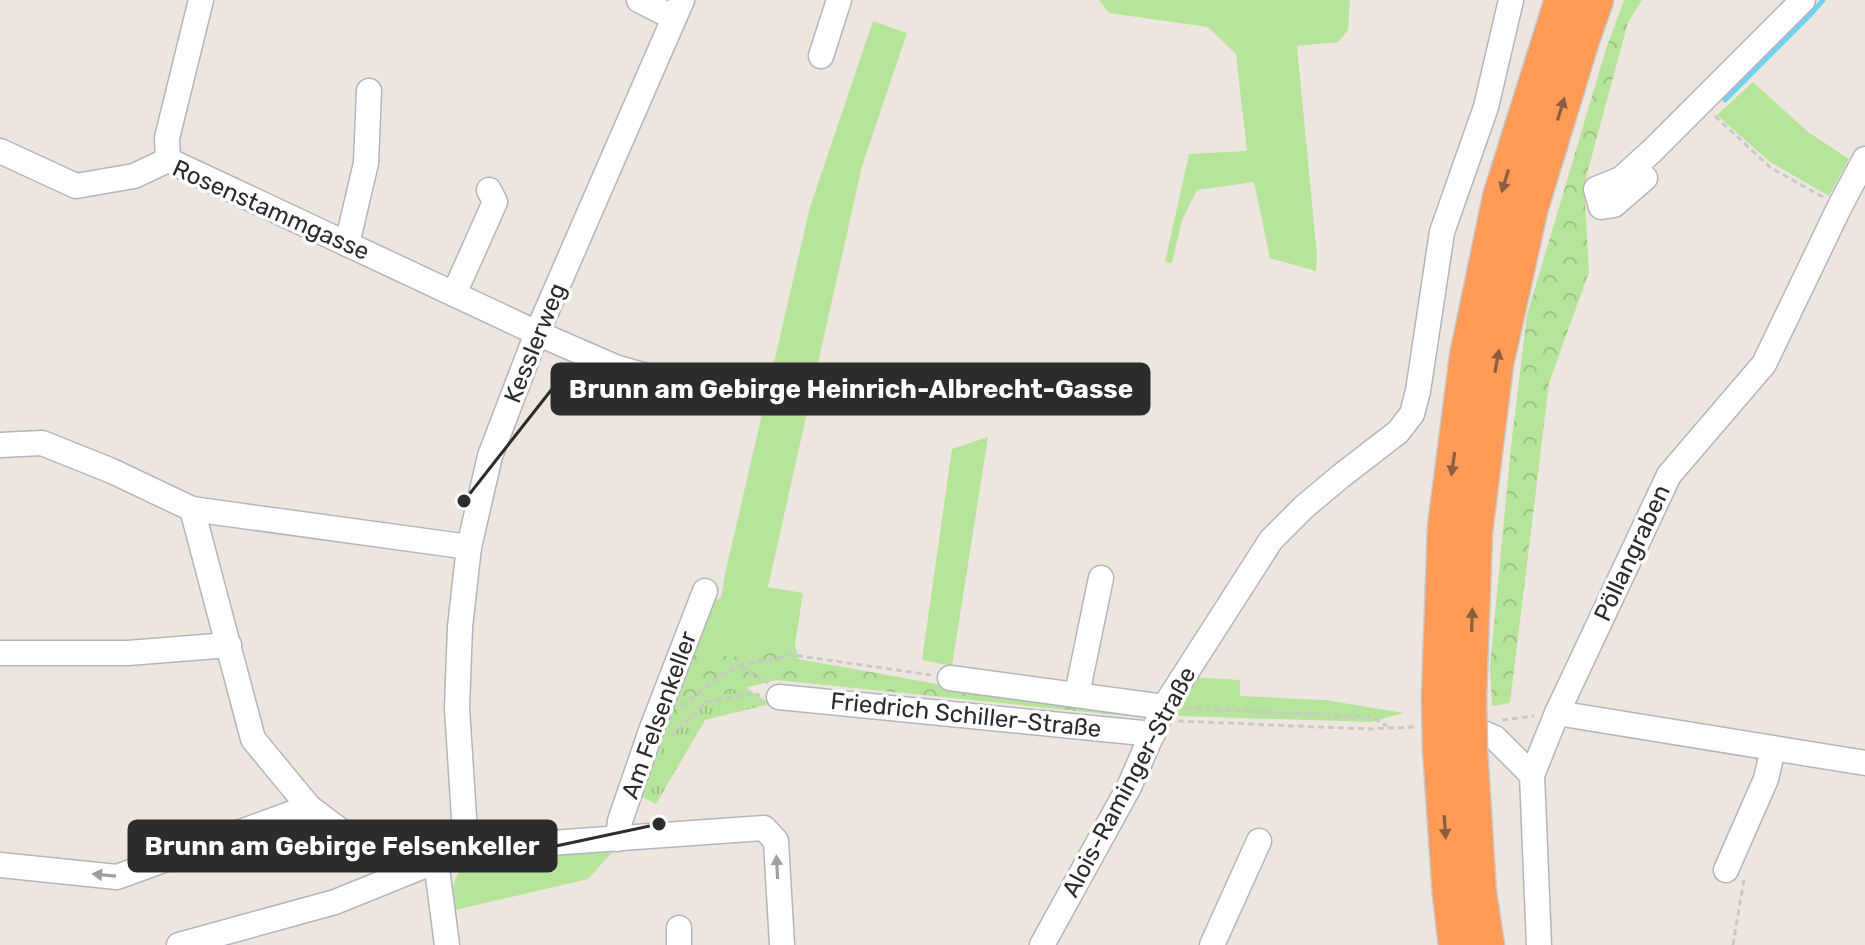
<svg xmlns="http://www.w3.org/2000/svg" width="1865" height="945" viewBox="0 0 1865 945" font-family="Rubik,sans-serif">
<defs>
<pattern id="forest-crowns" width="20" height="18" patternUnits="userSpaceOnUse" patternTransform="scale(2)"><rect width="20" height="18" fill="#b6e49a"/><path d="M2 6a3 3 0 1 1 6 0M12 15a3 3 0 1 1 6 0" fill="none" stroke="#9dc485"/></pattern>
<pattern id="park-tufts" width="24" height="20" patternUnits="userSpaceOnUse" patternTransform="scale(2)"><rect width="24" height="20" fill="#b6e49a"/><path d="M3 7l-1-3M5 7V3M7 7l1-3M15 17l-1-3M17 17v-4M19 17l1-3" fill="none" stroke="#9dc485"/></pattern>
</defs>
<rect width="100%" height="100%" fill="#ede6de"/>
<g fill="#b6e49a">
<polygon points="1099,0 1350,0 1348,30 1338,42 1297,46 1317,256 1316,271 1270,258 1254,182 1197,190 1182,220 1172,263 1165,262 1189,154 1247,151 1236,54 1208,27 1109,13"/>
<polygon points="873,21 907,33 862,166 768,587 803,593 795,644 752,659 706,653 685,656 707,603 721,598 725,574 810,207"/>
<polygon points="1753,82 1808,132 1849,159 1829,196 1770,162 1717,115"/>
<polygon points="988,437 952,666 922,660 952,449"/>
<polygon points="1190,677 1240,680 1240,696 1325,700 1404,713 1371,722 1179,716 1174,709"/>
<path d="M616,848l-28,31 -133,31c-4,-24 -2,-31 13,-50z"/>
</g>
<g fill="url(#forest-crowns)">
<polygon points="1624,0 1642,0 1628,22 1584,185 1589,272 1549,383 1510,703 1492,706 1490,666 1511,447 1527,315 1606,49"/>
<polygon points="795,644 798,659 948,686 1148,711 1146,718 776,680 714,696 669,737 637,794 685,656 706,653 752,659"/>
</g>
<polygon fill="url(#park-tufts)" points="745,687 770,704 705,720 656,804 637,794 669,737 714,696"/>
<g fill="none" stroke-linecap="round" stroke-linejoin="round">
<polyline stroke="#70d2f0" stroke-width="5" points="1725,100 1812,13 1823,0"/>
<g stroke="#b2b5bf" stroke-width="27">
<g id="minor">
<polyline points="639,0 674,18"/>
<polyline points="821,56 839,0"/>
<polyline points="0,151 76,186 134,176 168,160 537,333 615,367 705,393"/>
<polyline points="168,160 167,138 201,0"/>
<polyline points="1645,178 1614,205 1601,207 1596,189 1621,179 1652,151 1803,0"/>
<polyline points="347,244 366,163 369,91"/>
<polyline points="454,294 495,202 489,190"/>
<polyline points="0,445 42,443 112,471 192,509 469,547"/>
<polyline points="192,509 253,739 309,807 400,875"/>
<polyline points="0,653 128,653 229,645"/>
<polyline points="950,678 1164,707"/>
<polyline points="1077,694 1101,578"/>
<polyline points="779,697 1153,734"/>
<polyline points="1557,713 1865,763"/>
<polyline points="1463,724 1495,738 1532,775"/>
<polyline points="618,839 620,821 652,728 705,591"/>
<polyline points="466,849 457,708 460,627 469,547 490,456 537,333 682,0"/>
<polyline points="436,861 447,945"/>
<polyline points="0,865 117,877 309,807"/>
<polyline points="1726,870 1766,779 1773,749"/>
<polyline points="679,928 679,945"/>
<polyline points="179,945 335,902 466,849 764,828 776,841 782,945"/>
<polyline points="1042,945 1129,787 1164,707 1271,540 1304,507 1341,476 1398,432 1412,414 1418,391 1442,232 1486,107 1511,0"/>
<polyline points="1212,945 1259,841"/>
<polyline points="1539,945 1532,775 1557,713 1669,475 1764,364 1840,206 1865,159"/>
</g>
</g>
<g stroke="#c8c8c8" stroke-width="37">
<g id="highway">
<polyline points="1439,696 1445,527 1467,356 1500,197 1562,0"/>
<polyline points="1469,697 1475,532 1496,364 1531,207 1582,40 1596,0"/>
<polyline points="1440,749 1450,895 1456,945"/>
<polyline points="1470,750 1479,893 1487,945"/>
</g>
</g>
<g stroke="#c8c8c8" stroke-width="3" stroke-dasharray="6 4" stroke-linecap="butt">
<polyline points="1715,116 1771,168 1823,197"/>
<polyline points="740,666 768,683"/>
<polyline points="681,706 723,674 740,665 793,655 931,675"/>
<polyline points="1185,708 1371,717 1387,726"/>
<polyline points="1502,720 1534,716"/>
<polyline points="1178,721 1367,729 1414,727"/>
<polyline points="671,737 706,702 749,694 760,695"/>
<polyline points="1733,945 1744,879"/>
</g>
<use href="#minor" stroke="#fff" stroke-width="24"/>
<use href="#highway" stroke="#ff9a57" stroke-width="34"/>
<g stroke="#c8c8c8" stroke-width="37" stroke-linecap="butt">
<g id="highway-bridge">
<polyline points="1439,696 1440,749"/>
<polyline points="1469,697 1470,750"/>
</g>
</g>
<use href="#highway-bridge" stroke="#ff9a57" stroke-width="34"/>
</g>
<defs><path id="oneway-solid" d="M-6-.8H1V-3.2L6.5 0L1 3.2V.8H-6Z" transform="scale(2)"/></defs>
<g fill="#8b5e3f">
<use href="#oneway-solid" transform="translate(1561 109) rotate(-73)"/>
<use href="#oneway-solid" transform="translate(1505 181) rotate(107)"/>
<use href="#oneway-solid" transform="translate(1497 361) rotate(-80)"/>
<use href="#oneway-solid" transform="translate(1453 464) rotate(98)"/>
<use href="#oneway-solid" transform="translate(1472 620) rotate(-88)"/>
<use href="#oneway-solid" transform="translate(1445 827) rotate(86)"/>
</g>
<g fill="#a0a0a0">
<use href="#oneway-solid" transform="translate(777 867) rotate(-93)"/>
<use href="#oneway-solid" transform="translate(104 875) rotate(-175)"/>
</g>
<g text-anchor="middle" stroke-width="7" stroke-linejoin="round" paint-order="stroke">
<g font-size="24" fill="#2c2c2c" stroke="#fff">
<text transform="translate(271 210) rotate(24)" y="8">Rosenstammgasse</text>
<text transform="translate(535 343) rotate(-68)" y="8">Kesslerweg</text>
<text transform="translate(1632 553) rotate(-65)" y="8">Pöllangraben</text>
<text transform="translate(659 715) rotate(-70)" y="8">Am Felsenkeller</text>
<text transform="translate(966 715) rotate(6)" y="8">Friedrich Schiller-Straße</text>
<text transform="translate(1129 782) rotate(-62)" y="8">Alois-Raminger-Straße</text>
</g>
</g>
<path fill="none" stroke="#2c2c2c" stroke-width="3" d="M464 501L552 389M659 824L556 846"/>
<g fill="#2c2c2c" stroke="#fff" stroke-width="3">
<circle cx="464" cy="501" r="8"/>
<circle cx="659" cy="824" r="8"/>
</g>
<g fill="#2c2c2c" stroke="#2c2c2c" stroke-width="3">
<rect x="552" y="364" width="597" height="50" rx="8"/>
<rect x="129" y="821" width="427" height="50" rx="8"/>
</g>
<g font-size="26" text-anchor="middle" font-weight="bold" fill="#fff">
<text x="851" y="398">Brunn am Gebirge Heinrich-Albrecht-Gasse</text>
<text x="342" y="855">Brunn am Gebirge Felsenkeller</text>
</g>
</svg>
